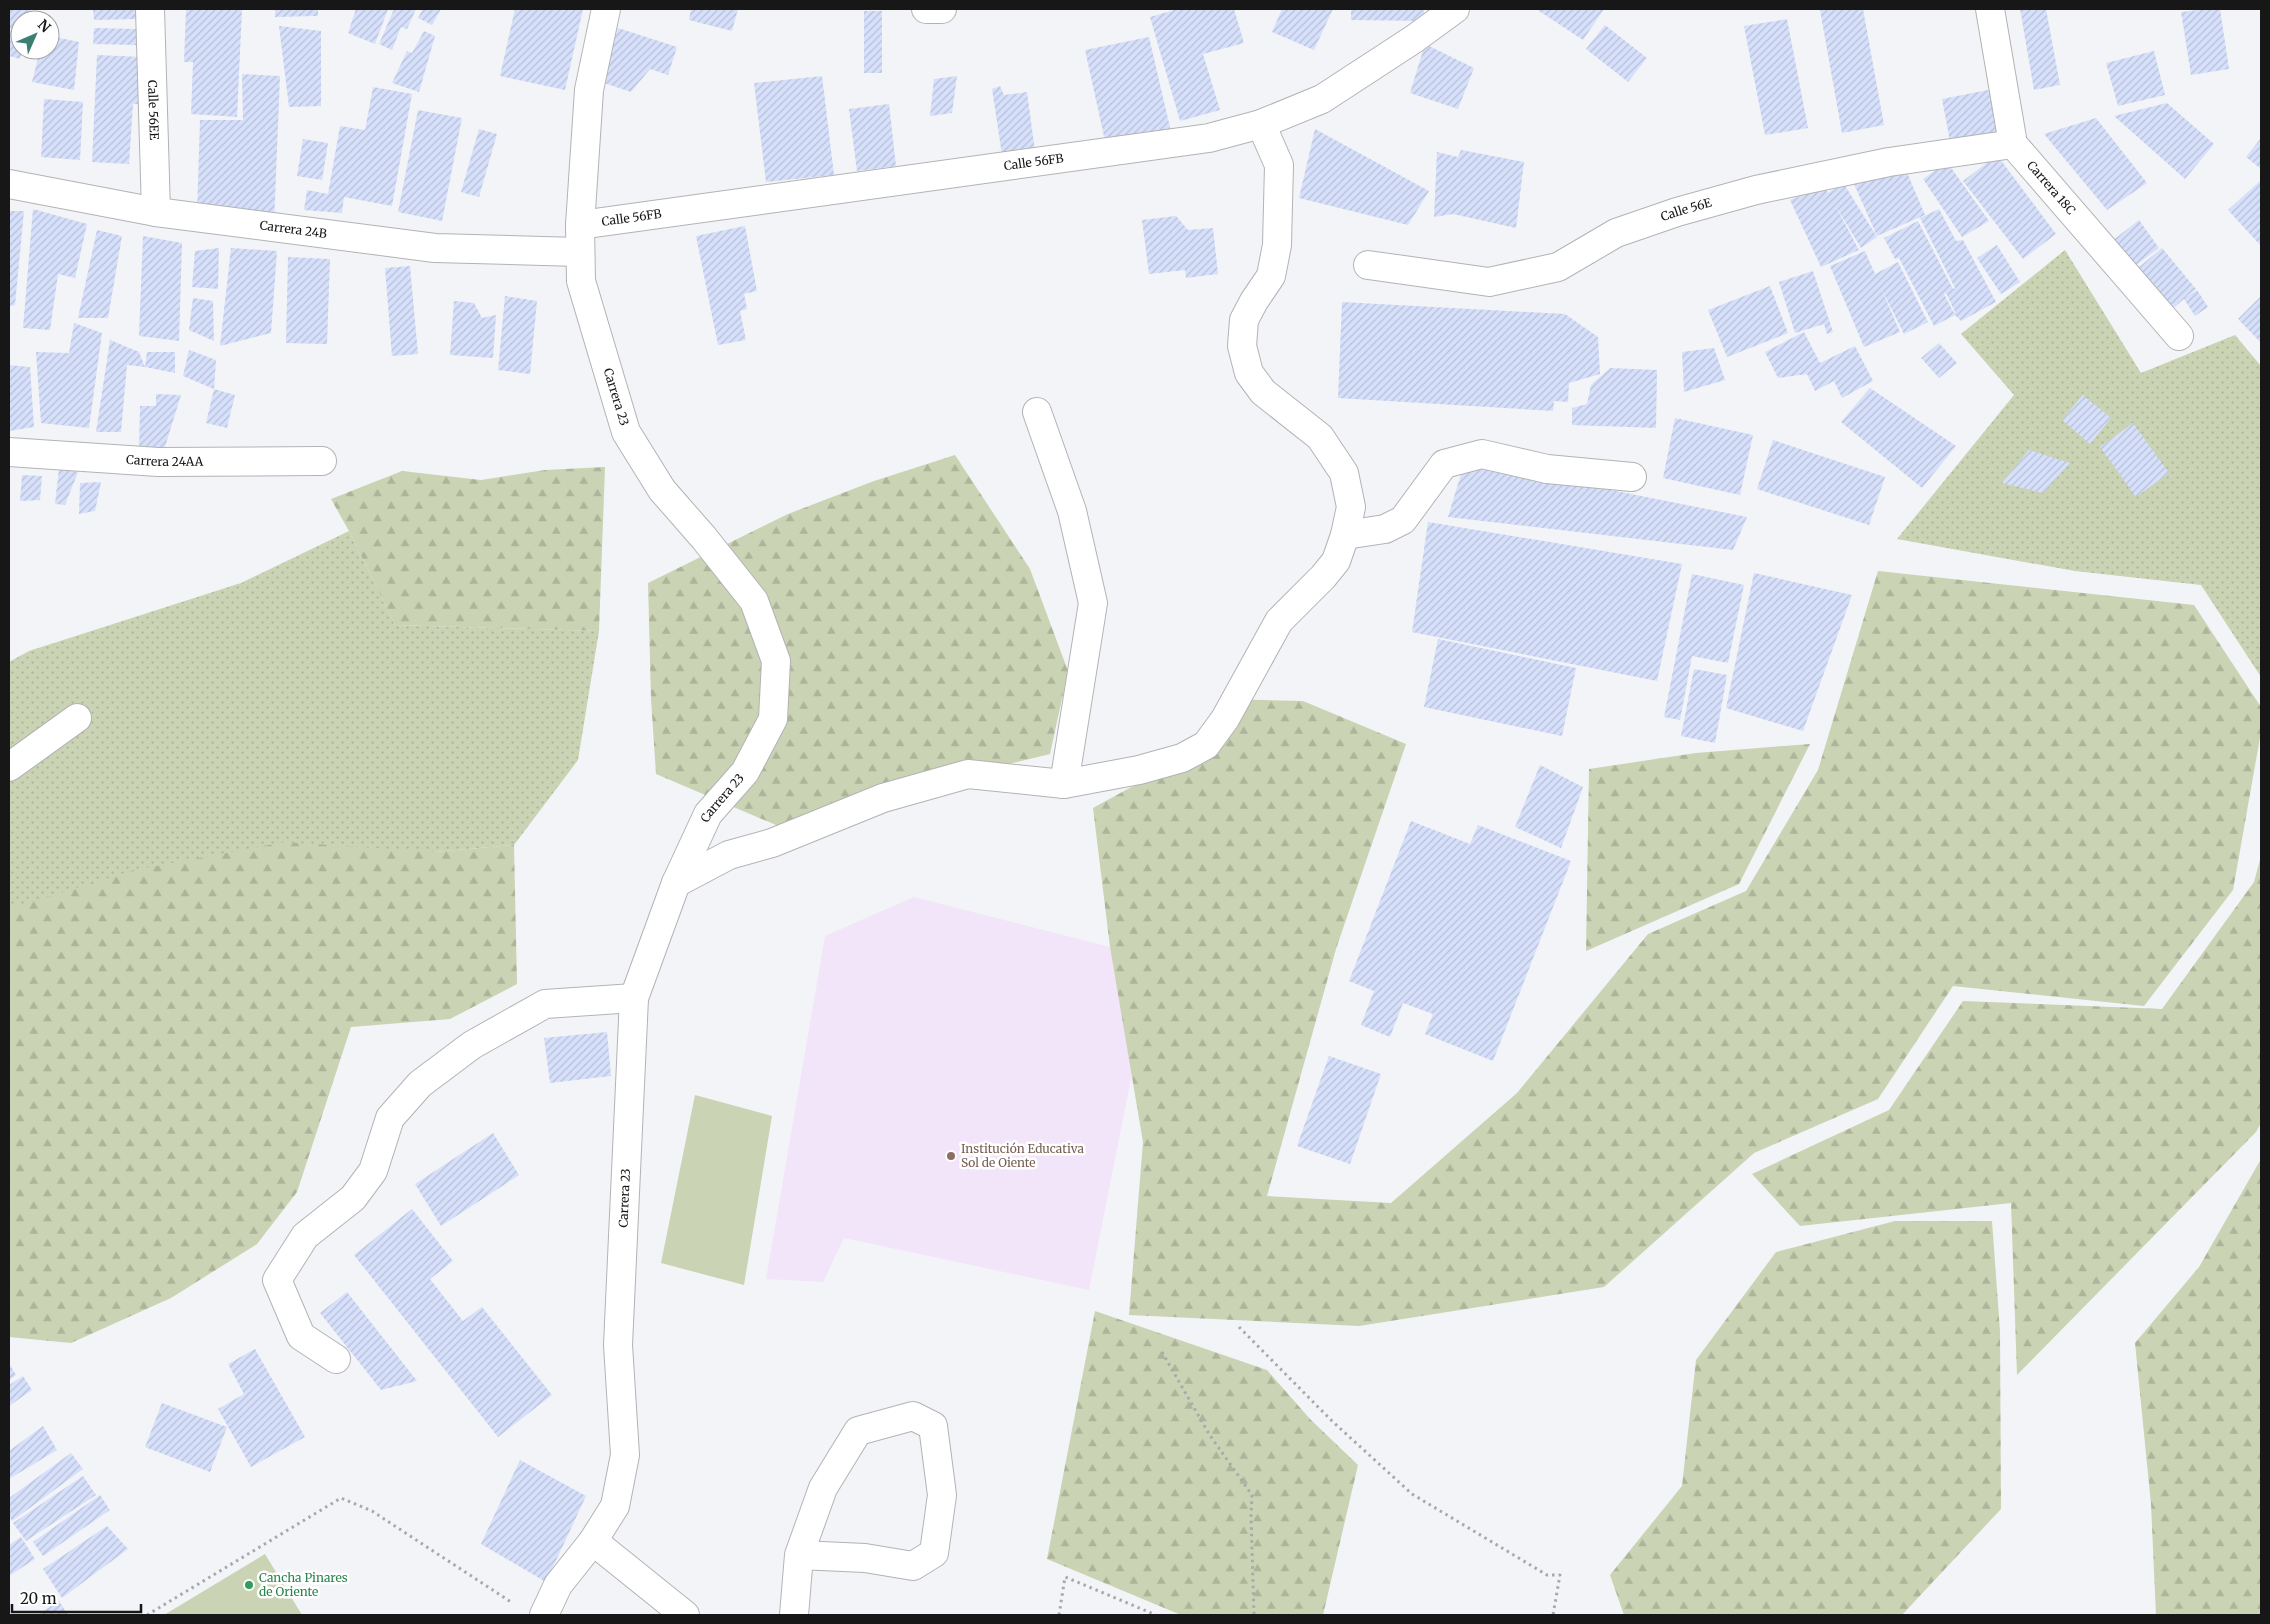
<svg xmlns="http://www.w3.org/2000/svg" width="2270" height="1624" viewBox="0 0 2270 1624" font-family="Merriweather,serif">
<defs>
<pattern id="green-dots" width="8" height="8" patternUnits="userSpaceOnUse" patternTransform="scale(1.25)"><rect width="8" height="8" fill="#cad3b3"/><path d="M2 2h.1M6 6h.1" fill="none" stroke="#adb499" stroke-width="1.8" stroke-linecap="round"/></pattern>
<pattern id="forest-firs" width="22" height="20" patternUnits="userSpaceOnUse" patternTransform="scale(1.25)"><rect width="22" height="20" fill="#cad3b3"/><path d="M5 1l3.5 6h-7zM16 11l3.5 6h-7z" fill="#adb499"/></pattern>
<pattern id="building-hatch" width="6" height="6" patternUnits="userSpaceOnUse" patternTransform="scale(1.25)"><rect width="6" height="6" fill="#d6e0fb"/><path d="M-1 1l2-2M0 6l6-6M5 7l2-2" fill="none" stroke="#b7bfd6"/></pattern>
</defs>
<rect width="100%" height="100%" fill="#f3f4f7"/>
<polygon fill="#f2e5f9" points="914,897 1110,947 1132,1074 1089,1290 844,1238 823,1282 766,1279 825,936"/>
<g fill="url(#green-dots)">
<polygon points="2065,250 2141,373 2235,335 2261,366 2261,677 2201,585 2075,571 1897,539 2014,395 1961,334"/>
<polygon points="349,531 395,625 599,631 578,760 514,845 434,852 9,909 9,662 29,651 241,583"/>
</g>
<g fill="url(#forest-firs)">
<polygon points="955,455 1030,569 1068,671 1050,754 958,776 797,834 656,774 651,699 648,583 788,514 874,481"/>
<polygon points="605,467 599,631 395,625 349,531 331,499 402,471 481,480 545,470"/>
<polygon points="1878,571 2194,605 2261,707 2261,732 2233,890 2144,1006 1953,986 1878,1099 1754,1153 1604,1287 1359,1326 1129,1315 1143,1142 1110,947 1093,808 1201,749 1225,699 1303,701 1406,744 1336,949 1267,1196 1391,1203 1517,1093 1648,934 1746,891 1818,770"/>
<polygon points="1810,744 1739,884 1586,951 1589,769 1696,753"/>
<polygon points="285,842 434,852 514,845 517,984 450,1019 351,1027 297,1192 257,1244 171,1298 71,1343 9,1337 9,909 134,870"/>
<polygon points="2261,856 2261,1123 2256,1132 2017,1375 2011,1203 1800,1226 1752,1174 1889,1110 1963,1001 2162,1009 2254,882"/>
<polygon points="2261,1159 2261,1615 2156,1615 2151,1504 2135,1343 2199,1267"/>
<polygon points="1895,1221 1992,1221 2000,1331 2001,1509 1902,1615 1624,1615 1610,1575 1682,1486 1696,1360 1776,1252"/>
<polygon points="1095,1311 1267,1370 1310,1419 1358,1465 1323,1615 1181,1615 1047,1559"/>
</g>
<g fill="#cad3b3">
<polygon points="695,1095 772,1116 744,1285 661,1263"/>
<polygon points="265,1554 302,1615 164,1615"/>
</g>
<g fill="url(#building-hatch)" fill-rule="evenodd">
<polygon points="9,9 31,9 30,20 20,20 20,29 9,28"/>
<polygon points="93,9 135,9 137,19 94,20"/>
<polygon points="186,9 242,9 237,117 191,114 193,62 184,62"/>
<polygon points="275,9 318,9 318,16 275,17"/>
<polygon points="356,9 388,9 375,44 348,33"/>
<polygon points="394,9 416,9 407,29 401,27 392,50 379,44"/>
<polygon points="423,9 441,9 432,25 418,18"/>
<polygon points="515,9 583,9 565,90 500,76"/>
<polygon points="691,9 738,9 732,31 689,20"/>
<polygon points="1178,9 1234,9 1244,43 1203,54 1220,110 1180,121 1150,17"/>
<polygon points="1282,9 1333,9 1314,50 1272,32"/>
<polygon points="1351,9 1424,9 1424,21 1351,20"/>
<polygon points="1536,9 1604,9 1583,40"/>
<polygon points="1826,9 1863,9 1884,125 1842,133 1820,10"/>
<polygon points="2020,9 2046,9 2060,85 2034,90"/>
<polygon points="2207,9 2220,9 2229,69 2191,75 2181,12"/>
<rect x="864" y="11" width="18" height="62"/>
<polygon points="1787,19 1808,128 1765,135 1744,26"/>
<polygon points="1605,25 1647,58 1628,82 1586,49"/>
<polygon points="279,26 321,31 321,106 289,107"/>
<polygon points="94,28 136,29 137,45 93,44"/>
<polygon points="618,28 677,47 668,75 650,69 631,92 601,82"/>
<polygon points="9,30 20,33 20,50 23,50 20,59 9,56"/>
<polygon points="424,31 435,36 419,92 392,83 407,51 412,53"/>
<polygon points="50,36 79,42 74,90 32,82 40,50 50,50"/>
<polygon points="1149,37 1172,136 1107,150 1085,50"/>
<polygon points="1425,44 1474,68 1458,109 1410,93"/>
<polygon points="2154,51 2165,95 2118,106 2106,63"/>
<polygon points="97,55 142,57 139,104 133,104 129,164 92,162"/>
<polygon points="242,74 280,76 274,224 197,213 200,120 243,120"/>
<polygon points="822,76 834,175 766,182 754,83"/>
<polygon points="957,76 952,113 930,116 934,79"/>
<polygon points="1000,86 1004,95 1027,92 1035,151 1002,155 992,89"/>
<polygon points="373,87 412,94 392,206 344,197 342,213 304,210 307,190 328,194 340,126 365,130"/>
<polygon points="1993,89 2003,137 1951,147 1942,99"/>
<polygon points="44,99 83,102 80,160 41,157"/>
<polygon points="2167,103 2214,144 2185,179 2114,116"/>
<polygon points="889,104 896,166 857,171 849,109"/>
<polygon points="418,110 462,118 442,221 398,212"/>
<polygon points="2096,118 2147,183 2107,210 2044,134"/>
<polygon points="479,129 497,134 479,197 461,192"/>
<polygon points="1315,129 1429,191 1408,225 1299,198"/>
<polygon points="2261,138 2261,169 2246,157"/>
<polygon points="303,139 328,143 322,180 297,176"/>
<polygon points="1461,150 1524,162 1516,228 1453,214 1434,217 1437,152 1458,157"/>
<polygon points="1997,155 2056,234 2023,259 1963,181"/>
<polygon points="1947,162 1989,221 1962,237 1923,179"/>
<polygon points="1903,163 1925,215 1877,236 1854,184"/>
<polygon points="2261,180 2261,246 2228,210"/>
<polygon points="1844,184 1877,237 1861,248 1835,205 1859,250 1821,267 1790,200 1824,186 1828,193"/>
<polygon points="33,209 87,224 75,278 58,274 50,330 23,328"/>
<path d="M1939,209l17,32 7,-1 33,62 -35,19 -6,-6 -21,11 -35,-68 -4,1 -11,-21 34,-17 35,68 2,-1 -35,-70zM1946,293l9,19 -1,1 -10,-19z"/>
<polygon points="9,211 24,211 15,305 9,306"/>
<polygon points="1176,216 1188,230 1213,228 1218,274 1186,278 1185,270 1149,274 1142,220"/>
<polygon points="2139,220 2159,248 2128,271 2108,244"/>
<polygon points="745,226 757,291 744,294 747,309 740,311 746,340 718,345 696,236"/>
<polygon points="97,230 122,236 108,318 78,318"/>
<polygon points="143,236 182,243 179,341 139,336"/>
<polygon points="1997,245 2020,282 2001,294 1977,258"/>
<polygon points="219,248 218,289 192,287 195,251"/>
<polygon points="231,248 277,251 271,333 220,346"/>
<polygon points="2162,248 2196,289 2184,298 2197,290 2208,307 2195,316 2184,299 2166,314 2133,272"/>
<polygon points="1865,251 1875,274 1898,262 1928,322 1904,334 1881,288 1900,332 1864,347 1830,266"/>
<polygon points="288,257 330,259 327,344 286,343"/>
<polygon points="410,266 418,354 392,356 385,268"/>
<polygon points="1813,271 1833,332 1827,334 1824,324 1795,333 1779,282"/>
<polygon points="1770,286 1788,333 1727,357 1708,310"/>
<polygon points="505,296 537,301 530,374 498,370"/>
<polygon points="2261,296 2261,343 2238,319"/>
<polygon points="193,298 213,301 214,341 189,330"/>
<polygon points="454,301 474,303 482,318 496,315 493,358 450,355"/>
<polygon points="1342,302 1565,314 1598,337 1600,374 1569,383 1568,402 1554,401 1553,411 1338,398"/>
<polygon points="74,323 102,333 89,428 41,423 36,352 69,353"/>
<polygon points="1804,332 1820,363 1855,346 1873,381 1842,398 1834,381 1815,391 1807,374 1778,378 1765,352"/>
<polygon points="110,340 139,352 145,367 127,365 121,432 96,432"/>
<polygon points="1939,343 1957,363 1939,378 1921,358"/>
<polygon points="1714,348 1725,380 1684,392 1682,352"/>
<polygon points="189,350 216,360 214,389 183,376"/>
<polygon points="147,352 175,352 175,373 145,367"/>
<polygon points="9,365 30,367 34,427 9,431"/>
<polygon points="1610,368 1657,370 1656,428 1572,425 1572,408 1587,404 1591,385"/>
<polygon points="1870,388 1956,446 1922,488 1841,422"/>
<polygon points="214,389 235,395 227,428 206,423"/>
<polygon points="156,394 181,395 164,450 139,449 140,406 156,406"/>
<polygon points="2083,395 2111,418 2090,444 2062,420"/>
<polygon points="1675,418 1753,435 1740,495 1663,478"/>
<polygon points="2133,423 2169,473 2136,497 2100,447"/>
<polygon points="1773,440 1885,477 1869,525 1757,489"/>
<polygon points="2029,450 2070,463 2043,493 2002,483"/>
<polygon points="1465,461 1747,517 1733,550 1448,517"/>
<polygon points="59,468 78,472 65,505 55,504"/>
<polygon points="22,475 42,476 40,500 20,501"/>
<polygon points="101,482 95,511 79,514 80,483"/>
<polygon points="1428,522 1682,564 1657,681 1412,632"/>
<polygon points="1754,573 1852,595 1803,731 1726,708"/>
<polygon points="1692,574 1744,585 1728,663 1692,656 1680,720 1664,717"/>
<polygon points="1438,639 1576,668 1562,736 1424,707"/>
<polygon points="1694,669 1727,675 1715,743 1681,736"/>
<polygon points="1540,765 1583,787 1561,848 1515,827"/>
<polygon points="1411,821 1470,844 1478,825 1571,861 1493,1061 1425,1034 1433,1014 1403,1003 1390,1037 1361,1025 1374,991 1349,981"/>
<polygon points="607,1032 611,1076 550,1083 544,1038"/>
<polygon points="1329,1056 1381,1074 1350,1164 1297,1146"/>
<polygon points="493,1133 519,1175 441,1226 415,1184"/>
<polygon points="412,1209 453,1261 430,1279 463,1321 482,1307 552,1395 498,1437 354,1255"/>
<polygon points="347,1292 417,1381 381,1390 320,1313"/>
<polygon points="255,1349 305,1437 251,1467 218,1409 244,1394 228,1364"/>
<polygon points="9,1363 16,1375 9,1380"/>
<polygon points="23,1376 32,1390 9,1406 9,1385"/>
<polygon points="162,1403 227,1427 210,1472 145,1447"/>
<polygon points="43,1426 57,1450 9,1479 9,1451"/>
<polygon points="71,1453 83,1469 12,1521 9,1516 9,1498"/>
<polygon points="520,1460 586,1496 546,1582 481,1544"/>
<polygon points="83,1476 96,1495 26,1541 13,1523"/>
<polygon points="100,1495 110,1510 43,1556 33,1542"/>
<polygon points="107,1526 128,1549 62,1598 43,1569"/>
<polygon points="21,1537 35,1559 9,1576 9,1545"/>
<polygon points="59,1601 68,1615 37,1615"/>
</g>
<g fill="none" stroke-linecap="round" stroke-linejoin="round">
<g stroke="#b2b3b5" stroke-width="30">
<g id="minor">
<path id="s1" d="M150,9l6,203"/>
<polyline points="926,9 942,9"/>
<path id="s2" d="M1990,9l23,135 166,192"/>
<path id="s3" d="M9,184l147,28 279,36 144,4"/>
<path id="s4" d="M580,225l629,-87 52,-14 61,-25 92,-60 41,-30"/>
<path id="s5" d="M1368,265l121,17 69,-15 58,-34 61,-21 79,-22 133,-28 124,-18"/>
<polyline points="1037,412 1072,511 1093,603 1064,784"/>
<path id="s6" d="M9,452l149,10 164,-1"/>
<polyline points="1345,535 1385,529 1403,520 1444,464 1482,454 1547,469 1632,477"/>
<polyline points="9,767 77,718"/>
<polyline points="676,883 729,855 772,843 883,798 968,774 1064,784 1139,770 1182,758 1206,745 1225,719 1279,621 1323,577 1336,561 1345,535 1351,507 1344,473 1320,437 1263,392 1249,373 1242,346 1244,320 1254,301 1271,276 1277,245 1279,165 1261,124"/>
<polyline points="336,1359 301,1336 277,1280 305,1236 353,1198 373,1171 390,1118 420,1084 472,1045 545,1004 634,998"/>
<polyline points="593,1541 685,1615"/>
<path id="s7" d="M544,1615l14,-30 35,-44 22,-35 10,-51 -7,-110 16,-347 42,-115 32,-69 37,-42 28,-53 3,-58 -22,-60 -50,-63 -42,-48 -36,-58 -45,-151 -1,-56 9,-135 17,-81"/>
<polyline points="794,1615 799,1555 823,1488 858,1431 913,1416 933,1426 942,1495 934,1553 913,1566 865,1558 799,1555"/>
</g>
</g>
<g stroke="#a8a9ab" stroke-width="3" stroke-dasharray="2.5 4" stroke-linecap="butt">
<polyline points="1239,1327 1332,1421 1412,1494 1547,1575 1560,1575 1553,1615"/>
<polyline points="1162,1352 1209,1434 1252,1495 1251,1516 1254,1615"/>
<polyline points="147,1615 341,1498 372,1511 511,1602"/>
<polyline points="1059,1615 1065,1577 1156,1615"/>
</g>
<use href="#minor" stroke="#fff" stroke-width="28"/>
</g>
<circle fill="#8d6e63" stroke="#fff" stroke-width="2" cx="951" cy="1156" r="5"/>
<circle fill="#2e9e5b" stroke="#fff" stroke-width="2" cx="249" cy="1585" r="5"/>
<g text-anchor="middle" stroke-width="5" stroke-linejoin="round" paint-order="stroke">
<g font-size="12" fill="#171718" stroke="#fff">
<text dy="4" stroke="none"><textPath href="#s1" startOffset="101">Calle 56EE</textPath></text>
<text dy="4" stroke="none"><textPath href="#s4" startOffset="458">Calle 56FB</textPath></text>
<text dy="4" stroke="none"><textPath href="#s2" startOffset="195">Carrera 18C</textPath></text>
<text dy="4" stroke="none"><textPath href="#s5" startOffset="334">Calle 56E</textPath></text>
<text dy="4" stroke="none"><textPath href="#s4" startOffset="52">Calle 56FB</textPath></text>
<text dy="4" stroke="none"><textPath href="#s3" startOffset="288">Carrera 24B</textPath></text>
<text transform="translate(616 397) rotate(73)" y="4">Carrera 23</text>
<text dy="4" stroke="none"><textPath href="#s6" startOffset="156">Carrera 24AA</textPath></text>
<text dy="4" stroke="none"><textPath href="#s7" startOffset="860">Carrera 23</textPath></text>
<text dy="4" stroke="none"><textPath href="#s7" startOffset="440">Carrera 23</textPath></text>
</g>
<g font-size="12" fill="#785e54" stroke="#fff" text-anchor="start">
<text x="961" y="1153">Institución Educativa<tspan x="961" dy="14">Sol de Oiente</tspan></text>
</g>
<g font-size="12" fill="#27864d" stroke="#fff" text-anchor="start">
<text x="259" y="1582">Cancha Pinares<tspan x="259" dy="14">de Oriente</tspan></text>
</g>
</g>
<rect width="2270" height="1624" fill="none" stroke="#171718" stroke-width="20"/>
<g transform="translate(35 35) rotate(45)"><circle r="24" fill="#ffffff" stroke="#a2a2a3"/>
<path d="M0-4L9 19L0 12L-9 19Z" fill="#3b7f73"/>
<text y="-8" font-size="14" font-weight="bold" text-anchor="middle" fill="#171718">N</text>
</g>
<path d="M12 1604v8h129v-8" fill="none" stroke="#171718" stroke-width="2.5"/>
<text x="20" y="1604" font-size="15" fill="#171718" stroke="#ffffff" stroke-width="4" paint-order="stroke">20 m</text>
</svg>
